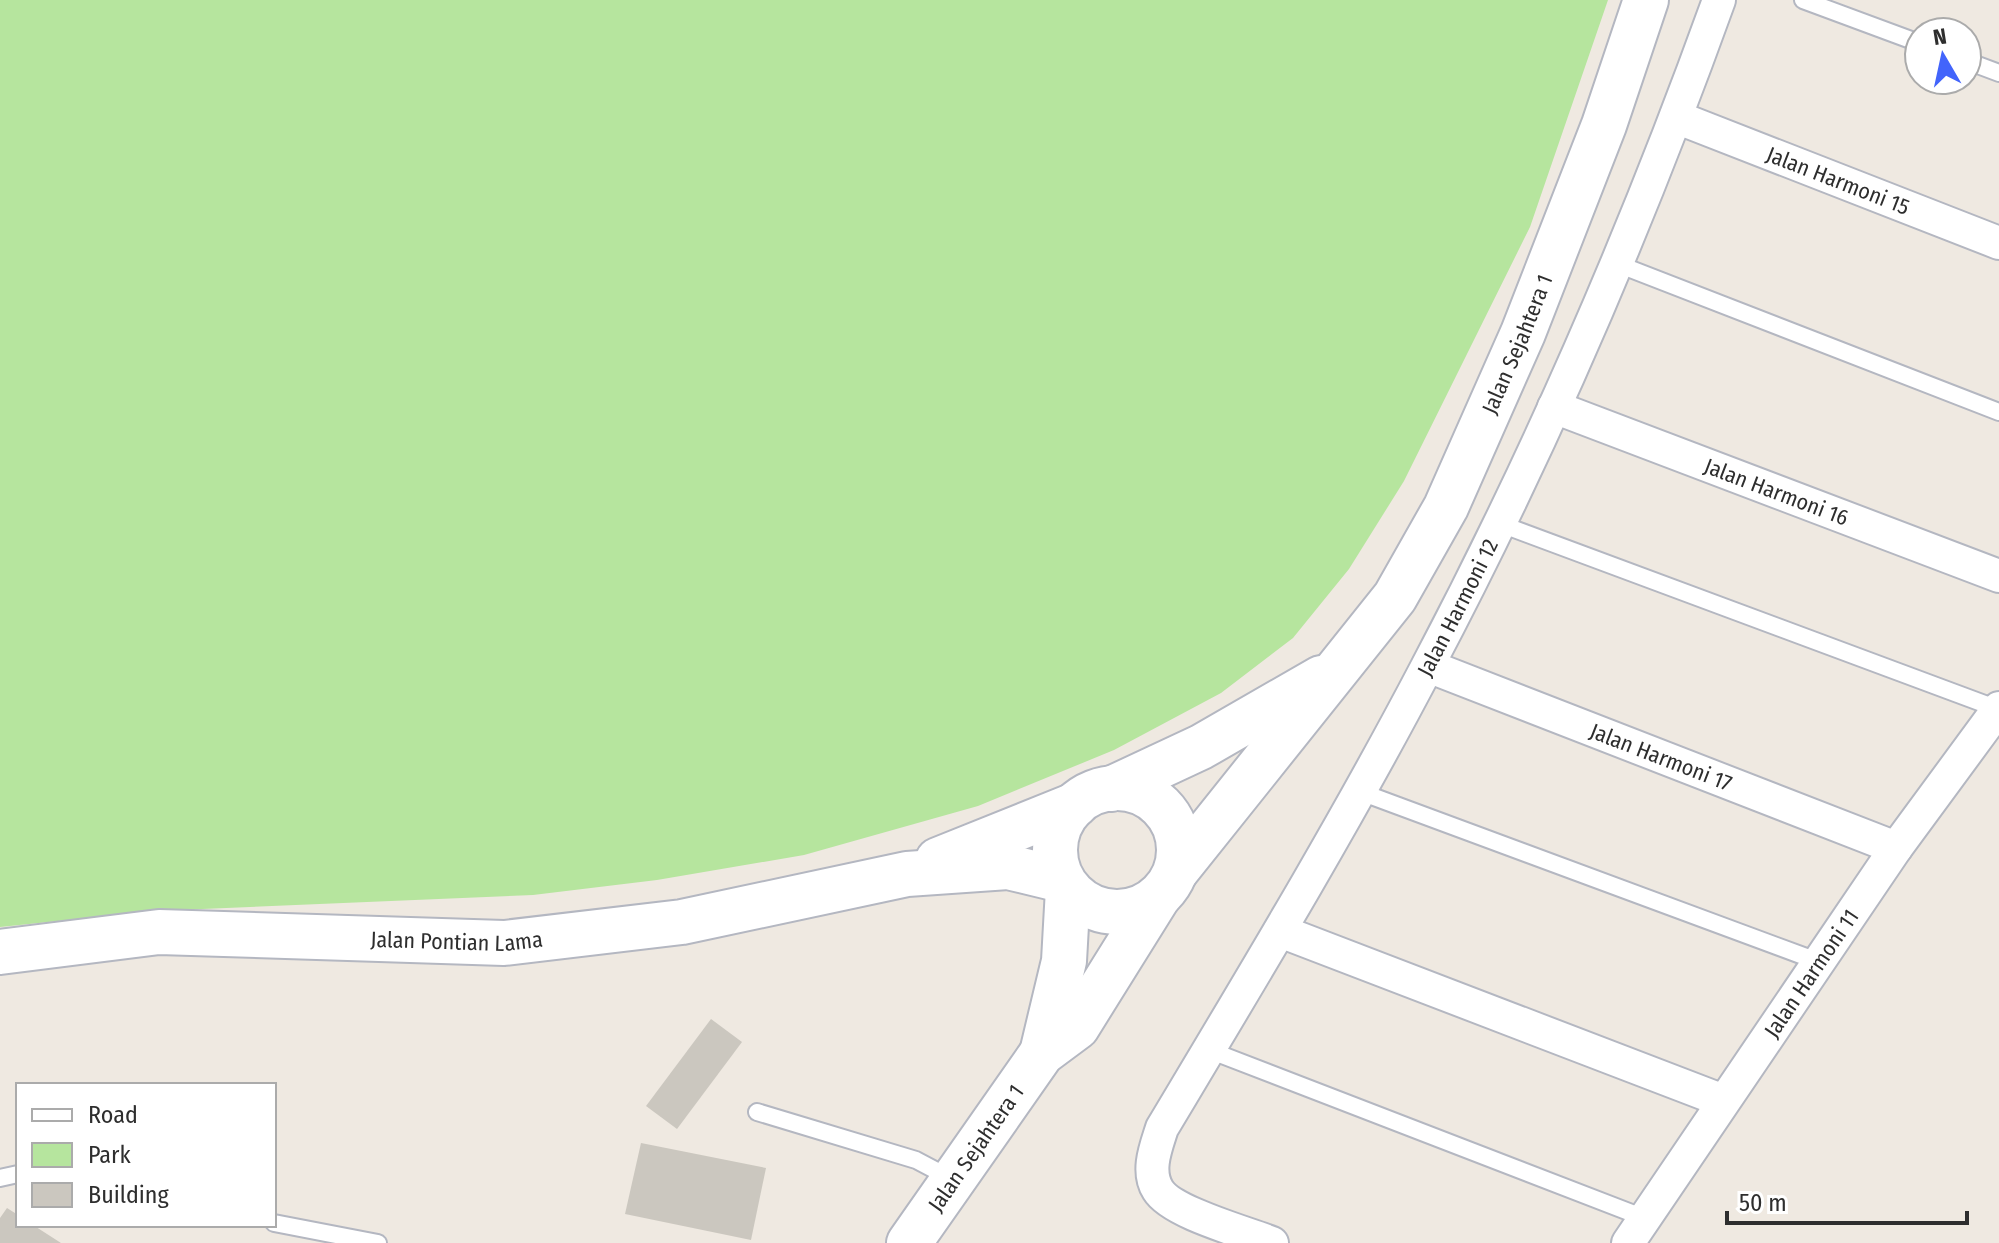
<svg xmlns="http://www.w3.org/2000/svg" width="1999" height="1243" viewBox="0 0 1999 1243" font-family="'Fira Sans Condensed',sans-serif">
<rect width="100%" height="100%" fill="#efe9e1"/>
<polygon fill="#b6e59e" points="0,0 1608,0 1530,227 1404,481 1349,569 1293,638 1221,693 1114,750 978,806 804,855 657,880 533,895 155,911 0,927"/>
<g fill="#cbc7bf">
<polygon points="711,1019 742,1042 677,1129 646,1106"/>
<polygon points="641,1143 766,1168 751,1240 625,1214"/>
<polygon points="7,1208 18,1215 18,1225 33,1225 61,1243 0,1243 0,1218"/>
</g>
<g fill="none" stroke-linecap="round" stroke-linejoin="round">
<g stroke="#b4b7c1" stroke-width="20">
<g id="lane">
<polyline points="1803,0 1919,43"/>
<polyline points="1967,61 1999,73"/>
<polyline points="1615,263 1999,412"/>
<polyline points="1498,523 1998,709"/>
<polyline points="1358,791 1817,961"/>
<polyline points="1209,1050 1642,1217"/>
<polyline points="757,1112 916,1160 952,1179"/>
<polyline points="0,1178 18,1174"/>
<polyline points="274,1223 378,1243"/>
</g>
</g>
<g stroke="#b4b7c1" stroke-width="36">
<g id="street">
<path id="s1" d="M1676,117l323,126"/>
<path id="s2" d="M1554,407l445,169"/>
<path id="s3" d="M1428,666l468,182"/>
<polyline points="1280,931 1721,1100"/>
<path id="s4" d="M1272,1243c-27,-11 -100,-30 -114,-53 -12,-19 -2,-43 4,-62 91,-152 183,-304 265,-461 113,-214 210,-439 292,-667"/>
<path id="s5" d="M1628,1243l268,-395 103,-140"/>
</g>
</g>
<g stroke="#b4b7c1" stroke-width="48">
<g id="secondary">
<circle cx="1117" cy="850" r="62"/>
<polyline points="1111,789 1201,747 1321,678"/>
<polyline points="938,860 1075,805"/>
<path id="s6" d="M1176,871l219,-274 51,-90 77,-174 81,-208 42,-125"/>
<path id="s7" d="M0,952l159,-20 345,11 178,-21 225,-48 101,-7 54,13"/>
<polyline points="1042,1053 1064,961 1068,889"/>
<path id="s8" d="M909,1243l133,-190 35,-26 81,-130"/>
</g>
</g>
<use href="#lane" stroke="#fff" stroke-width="16"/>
<use href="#street" stroke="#fff" stroke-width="32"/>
<use href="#secondary" stroke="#fff" stroke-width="44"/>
</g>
<g text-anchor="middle" stroke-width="8" stroke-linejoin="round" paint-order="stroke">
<g font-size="22" fill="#2e2e2e" stroke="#fff">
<text dy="8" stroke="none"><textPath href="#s1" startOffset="174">Jalan Harmoni 15</textPath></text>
<text dy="8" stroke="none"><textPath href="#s6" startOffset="632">Jalan Sejahtera 1</textPath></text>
<text dy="8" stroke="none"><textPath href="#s2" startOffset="238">Jalan Harmoni 16</textPath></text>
<text dy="8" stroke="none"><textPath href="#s4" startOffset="790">Jalan Harmoni 12</textPath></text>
<text dy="8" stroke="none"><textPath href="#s3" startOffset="250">Jalan Harmoni 17</textPath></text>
<text dy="8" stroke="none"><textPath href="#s7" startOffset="458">Jalan Pontian Lama</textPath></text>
<text dy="8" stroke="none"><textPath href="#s5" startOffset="326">Jalan Harmoni 11</textPath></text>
<text dy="8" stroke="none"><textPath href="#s8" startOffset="116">Jalan Sejahtera 1</textPath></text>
</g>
</g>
<rect x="16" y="1083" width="260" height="144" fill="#ffffff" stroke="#ababab" stroke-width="2"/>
<rect x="32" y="1109" width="40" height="12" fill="#ffffff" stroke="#ababab" stroke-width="2"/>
<text x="88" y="1123" font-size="24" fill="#2e2e2e">Road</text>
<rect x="32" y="1143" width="40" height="24" fill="#b6e59e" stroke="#ababab" stroke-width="2"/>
<text x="88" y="1163" font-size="24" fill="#2e2e2e">Park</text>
<rect x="32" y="1183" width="40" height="24" fill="#cbc7bf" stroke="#ababab" stroke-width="2"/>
<text x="88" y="1203" font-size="24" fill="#2e2e2e">Building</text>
<g transform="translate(1943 56) rotate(351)"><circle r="38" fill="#ffffff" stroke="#ababab" stroke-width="2"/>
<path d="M0-6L14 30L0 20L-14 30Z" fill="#4264fb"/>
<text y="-12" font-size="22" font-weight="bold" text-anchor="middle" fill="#2e2e2e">N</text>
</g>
<path d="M1727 1211v12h240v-12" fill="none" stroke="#2e2e2e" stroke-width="4"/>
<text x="1739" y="1211" font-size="24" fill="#2e2e2e" stroke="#ffffff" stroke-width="6" paint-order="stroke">50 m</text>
</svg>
